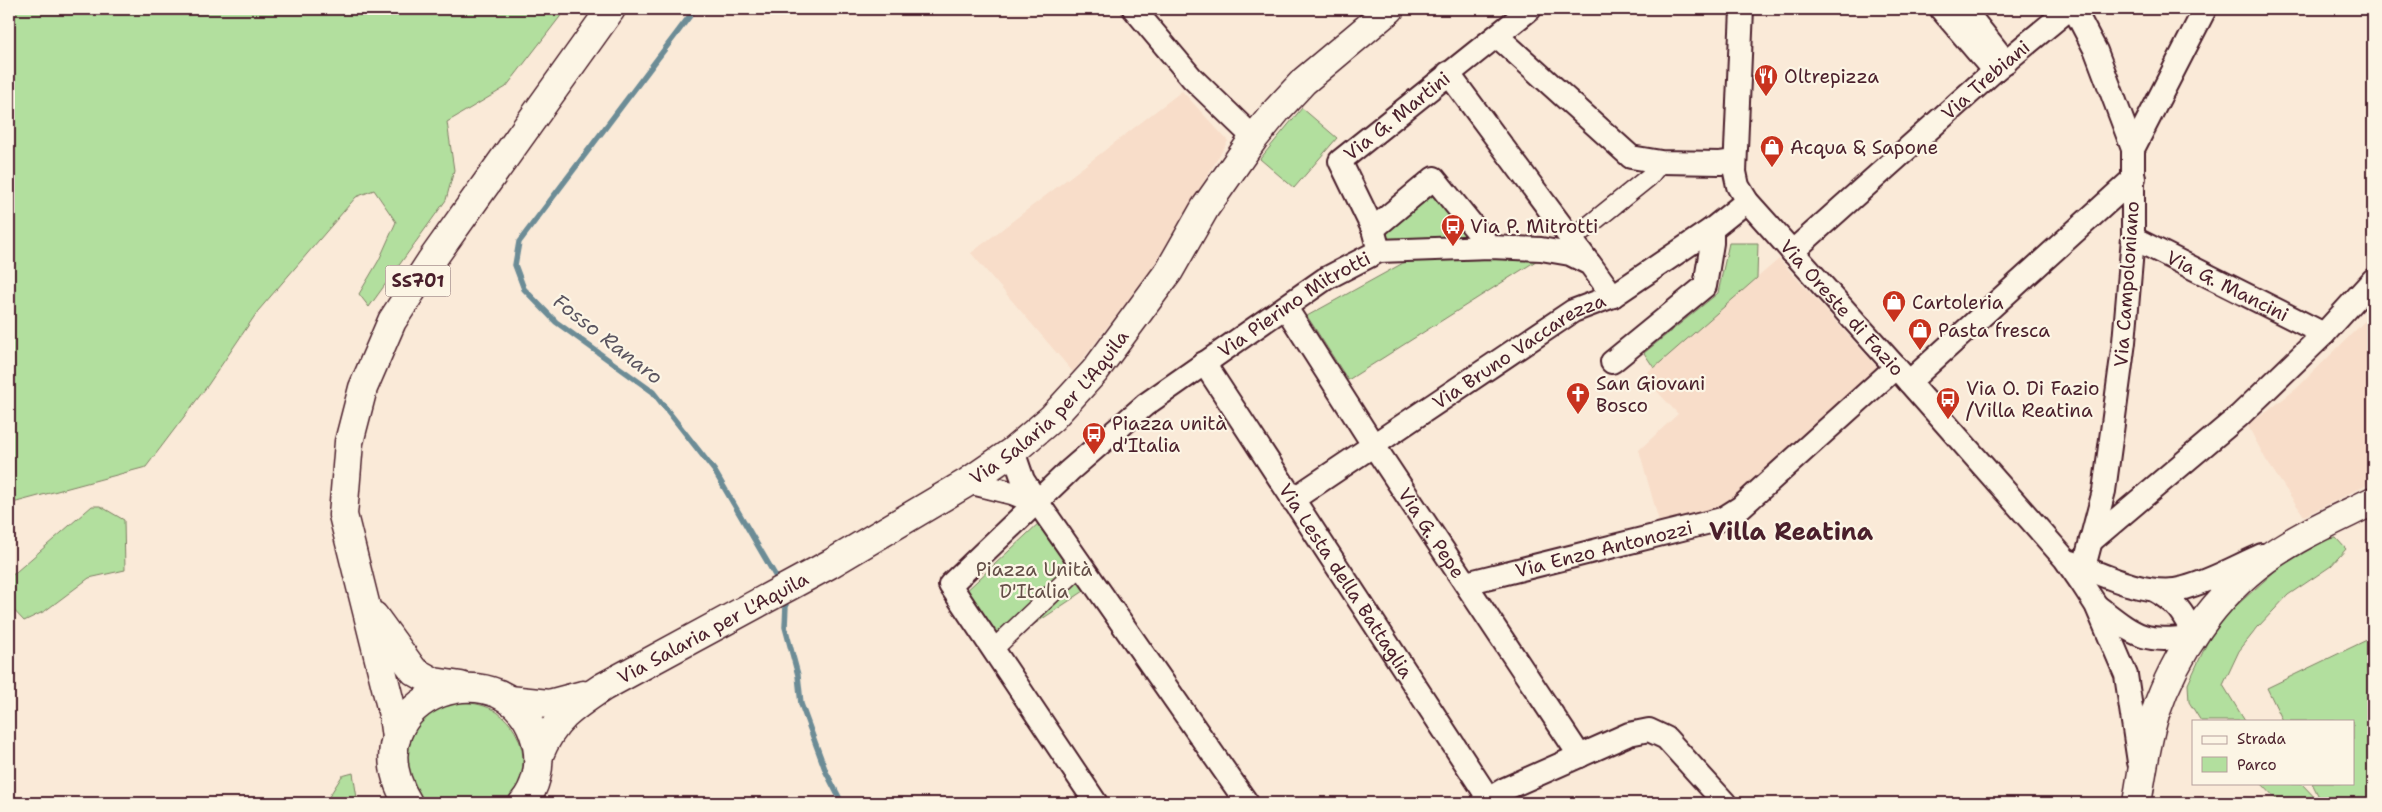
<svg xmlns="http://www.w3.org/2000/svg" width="2382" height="812" viewBox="0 0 2382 812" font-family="'Shantell Sans',sans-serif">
<rect width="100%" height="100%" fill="#faead8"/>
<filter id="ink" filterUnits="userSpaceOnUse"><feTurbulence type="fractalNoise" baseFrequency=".02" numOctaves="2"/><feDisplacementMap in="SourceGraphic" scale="10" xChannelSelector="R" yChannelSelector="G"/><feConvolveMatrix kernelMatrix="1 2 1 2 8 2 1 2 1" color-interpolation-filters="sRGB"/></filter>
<g filter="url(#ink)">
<g fill="#f8ddc9">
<polygon points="1182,91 1228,141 1151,270 1073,372 971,253"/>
<polygon points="1779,259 1879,369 1730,506 1660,525 1639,450 1678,414 1643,376"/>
<polygon points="2373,313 2373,482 2304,516 2266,460 2247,424 2268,411 2296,389"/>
</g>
<g fill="#b2df9e" stroke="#7e7f64">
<polygon points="9,9 566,9 506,87 447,122 454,170 446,200 369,307 359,294 379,260 396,222 374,190 356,197 258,311 208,385 146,467 9,504"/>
<polygon points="1302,108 1337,138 1294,188 1260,159"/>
<polygon points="1437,193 1472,239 1391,241 1384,232"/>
<polygon points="1729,243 1758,243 1757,278 1654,368 1644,353 1718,293"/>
<polygon points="1530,255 1539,259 1348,380 1307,316 1405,262"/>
<polygon points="92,506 100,506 124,520 125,570 89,578 45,611 24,621 9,605 9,578"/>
<polygon points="1041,521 1087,589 1000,647 963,594"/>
<polygon points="2336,538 2346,549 2331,566 2288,595 2258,627 2239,651 2223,685 2245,721 2201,721 2189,702 2188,684 2207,643 2227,614 2292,556 2320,540"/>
<polygon points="2373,637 2373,803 2322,803 2312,783 2353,783 2353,721 2283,721 2267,688"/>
<path d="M461,702c13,1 25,3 36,10 31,22 35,65 9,91h-85c-9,-12 -12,-20 -13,-35 -1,-6 -4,-13 -3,-19 4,-28 32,-42 56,-47z"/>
<polygon points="353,773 357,798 355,803 325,803 342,776"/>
<polygon points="2261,783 2301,783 2320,803 2280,803"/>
</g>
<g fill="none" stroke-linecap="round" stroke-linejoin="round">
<g stroke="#6c8c96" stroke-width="5.5">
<polyline points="695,9 519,242 515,265 524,289 556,322 653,392 714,470 779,582"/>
<polyline points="784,598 786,605 785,627 798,675 801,704 826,772 842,803"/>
</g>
<g stroke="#4a1f2b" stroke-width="21">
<g id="pedestrian">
<polyline points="1572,239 1649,177 1661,162"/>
<polyline points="992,648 1001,642 1082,565"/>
</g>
</g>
<g stroke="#4a1f2b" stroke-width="26">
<g id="minor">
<polyline points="1134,9 1192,78 1254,138"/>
<path id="s1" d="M1742,9l-7,163 3,14 9,15 162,181 156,177 16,23 15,23 30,70 13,87"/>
<polyline points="1941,9 1994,71"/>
<polyline points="1964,9 2006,62"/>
<polyline points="2074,9 2096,51 2133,149 2133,238 2124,342 2104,491 2084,567"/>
<polyline points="1497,36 1631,157 1661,162 1720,163 1735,161"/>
<polyline points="1448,73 1589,263"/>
<polyline points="2133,149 2205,9"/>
<polyline points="1373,229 1434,178 1490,247"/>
<path id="s2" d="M2133,238l191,96"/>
<path id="s3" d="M1379,251l-6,-22 -33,-68 190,-152"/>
<path id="s4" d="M1792,252l202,-181 75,-62"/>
<path id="s5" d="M1286,308l88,138 206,310"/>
<polyline points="1612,362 1705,286 1712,243 1712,229"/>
<path id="s6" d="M1204,363l285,436"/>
<polyline points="1909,382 2134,178"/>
<polyline points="968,482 1012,493 1038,503 1023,480 1013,451"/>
<path id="s7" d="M1292,500l281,-189 40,-15 99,-67 35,-28"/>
<polyline points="1038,503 1247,803"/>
<polyline points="2091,541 2239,416 2324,334 2373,280"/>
<path d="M2071,562c31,13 79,36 113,26 27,-7 53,-22 78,-33"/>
<path id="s8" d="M1466,583l256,-64 19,-12 155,-140"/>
<path d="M2097,606c39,30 46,38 97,30 -11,-24 -17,-33 -40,-46"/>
<path id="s9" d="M1096,803l-146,-218 119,-114 76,-66 180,-126 54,-28 111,-4 51,2 29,5 20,10 23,32"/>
<polyline points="1482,803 1505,789 1629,734 1649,730 1666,738 1725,803"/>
</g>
</g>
<g stroke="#4a1f2b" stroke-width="31">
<path id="tertiary" d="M2137,803c5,-29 9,-61 18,-89 20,-60 60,-118 111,-155 33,-24 71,-40 107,-58"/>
</g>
<g stroke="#4a1f2b" stroke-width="31">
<g id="secondary">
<polyline points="509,700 549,704 583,695"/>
<path id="s10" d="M539,755c14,-35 34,-48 64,-68l227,-123 138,-82 45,-31 39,-33 43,-47 74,-100 36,-63 49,-70 23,-28 27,-29 86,-72"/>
<path d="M408,803c-65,-108 107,-166 129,-57 4,20 -1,42 -14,57"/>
</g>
</g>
<g stroke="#4a1f2b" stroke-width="31">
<g id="trunk">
<polyline points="374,616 414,671 434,682 461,686"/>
<polyline points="396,738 393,715 343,515 349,442 363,388 392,321 431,261 611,9"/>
</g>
</g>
<use href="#pedestrian" stroke="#fcf5e5" stroke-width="18"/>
<use href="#minor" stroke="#fcf5e5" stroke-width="22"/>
<use href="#tertiary" stroke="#fcf5e5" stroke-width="28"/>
<use href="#secondary" stroke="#fcf5e5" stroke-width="28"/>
<use href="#trunk" stroke="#fcf5e5" stroke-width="28"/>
</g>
</g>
<defs>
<g id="restaurant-pin" transform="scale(1.25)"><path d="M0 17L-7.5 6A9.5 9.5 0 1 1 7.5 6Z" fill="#c8321e" stroke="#fcf5e5"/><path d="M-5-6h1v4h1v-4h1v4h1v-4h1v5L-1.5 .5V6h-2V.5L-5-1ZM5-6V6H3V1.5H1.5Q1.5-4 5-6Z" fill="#fff"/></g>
<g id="shop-pin" transform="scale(1.25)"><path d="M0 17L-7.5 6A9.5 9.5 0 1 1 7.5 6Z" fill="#c8321e" stroke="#fcf5e5"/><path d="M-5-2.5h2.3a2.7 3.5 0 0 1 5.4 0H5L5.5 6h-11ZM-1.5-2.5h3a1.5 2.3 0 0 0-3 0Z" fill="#fff"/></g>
<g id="bus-pin" transform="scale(1.25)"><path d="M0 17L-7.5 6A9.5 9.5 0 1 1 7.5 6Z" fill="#c8321e" stroke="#fcf5e5"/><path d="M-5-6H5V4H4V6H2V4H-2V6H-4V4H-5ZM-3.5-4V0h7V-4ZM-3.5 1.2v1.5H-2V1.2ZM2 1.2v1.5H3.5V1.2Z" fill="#fff"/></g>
<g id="church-pin" transform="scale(1.25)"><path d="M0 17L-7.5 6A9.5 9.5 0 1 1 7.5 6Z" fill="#c8321e" stroke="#fcf5e5"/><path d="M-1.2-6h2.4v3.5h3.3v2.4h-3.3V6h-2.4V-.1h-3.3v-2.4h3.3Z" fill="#fff"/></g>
</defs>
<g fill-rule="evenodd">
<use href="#restaurant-pin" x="1766" y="76"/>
<use href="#shop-pin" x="1772" y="147"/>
<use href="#bus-pin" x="1453" y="226"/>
<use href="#shop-pin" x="1894" y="302"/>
<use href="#shop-pin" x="1920" y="330"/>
<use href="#church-pin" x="1578" y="394"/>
<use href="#bus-pin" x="1948" y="399"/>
<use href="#bus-pin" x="1094" y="434"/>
</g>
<g text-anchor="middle" stroke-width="4.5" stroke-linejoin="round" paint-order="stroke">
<rect fill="#fcf5e5" stroke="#7f5f63" stroke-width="1" x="385.5" y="265.5" width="65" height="31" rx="4"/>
<g font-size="18" font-weight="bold" fill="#4a1f2b">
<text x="418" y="287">SS701</text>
</g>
<g font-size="19" fill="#4a1f2b" stroke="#fcf5e5" text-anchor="start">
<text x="1784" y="83">Oltrepizza</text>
<text x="1790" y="154">Acqua &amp; Sapone</text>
<text x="1470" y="233">Via P. Mitrotti</text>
<text x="1912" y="309">Cartoleria</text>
<text x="1938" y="337">Pasta fresca</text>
<text x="1596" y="390">San Giovani<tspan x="1596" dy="22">Bosco</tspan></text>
<text x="1966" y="395">Via O. Di Fazio<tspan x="1966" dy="22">/Villa Reatina</tspan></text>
<text x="1112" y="430">Piazza unità<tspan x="1112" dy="22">d'Italia</tspan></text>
</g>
<g font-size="19" fill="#4a1f2b" stroke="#fcf5e5">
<text dy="7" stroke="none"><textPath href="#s4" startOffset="259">Via Trebiani</textPath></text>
<text dy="7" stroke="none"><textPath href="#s3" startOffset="171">Via G. Martini</textPath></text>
<text transform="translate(2126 284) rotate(-86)" y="7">Via Campoloniano</text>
<text dy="7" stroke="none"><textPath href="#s2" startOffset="106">Via G. Mancini</textPath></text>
<text dy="7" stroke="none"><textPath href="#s9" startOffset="708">Via Pierino Mitrotti</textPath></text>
<text dy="7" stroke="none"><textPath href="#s1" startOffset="338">Via Oreste di Fazio</textPath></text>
<text dy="7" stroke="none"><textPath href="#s7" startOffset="272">Via Bruno Vaccarezza</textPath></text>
<text dy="7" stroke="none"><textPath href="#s10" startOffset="625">Via Salaria per L'Aquila</textPath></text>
<text dy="7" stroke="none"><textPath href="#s5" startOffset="268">Via G. Pepe</textPath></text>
<text dy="7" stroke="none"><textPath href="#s8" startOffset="142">Via Enzo Antonozzi</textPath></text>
<text dy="7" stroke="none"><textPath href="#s6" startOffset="260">Via Lesta della Battaglia</textPath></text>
<text dy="7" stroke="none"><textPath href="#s10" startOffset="220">Via Salaria per L'Aquila</textPath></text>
</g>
<g font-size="19" fill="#644f48" stroke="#fcf5e5">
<text x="1034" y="576">Piazza Unità<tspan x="1034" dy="22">D'Italia</tspan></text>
</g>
<g font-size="20" font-style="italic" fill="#5b5560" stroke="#fcf5e5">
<text transform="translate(608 339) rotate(38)" y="7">Fosso Ranaro</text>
</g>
<g font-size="24" font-weight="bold" fill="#4a1f2b" stroke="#fcf5e5">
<text x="1791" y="540">Villa Reatina</text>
</g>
</g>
<rect width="2382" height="812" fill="none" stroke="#fcf5e5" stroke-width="30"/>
<rect x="15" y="15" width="2352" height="782" fill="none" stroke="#4a1f2b" stroke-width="2" filter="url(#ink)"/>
<rect x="2192" y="720" width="162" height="65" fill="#fcf5e5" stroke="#b59f9b"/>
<rect x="2202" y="736" width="25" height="8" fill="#fcf5e5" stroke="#b59f9b"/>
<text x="2237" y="744" font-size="15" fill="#4a1f2b">Strada</text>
<rect x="2202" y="757" width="25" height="15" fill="#b2df9e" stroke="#b59f9b"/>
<text x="2237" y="770" font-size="15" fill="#4a1f2b">Parco</text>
</svg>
